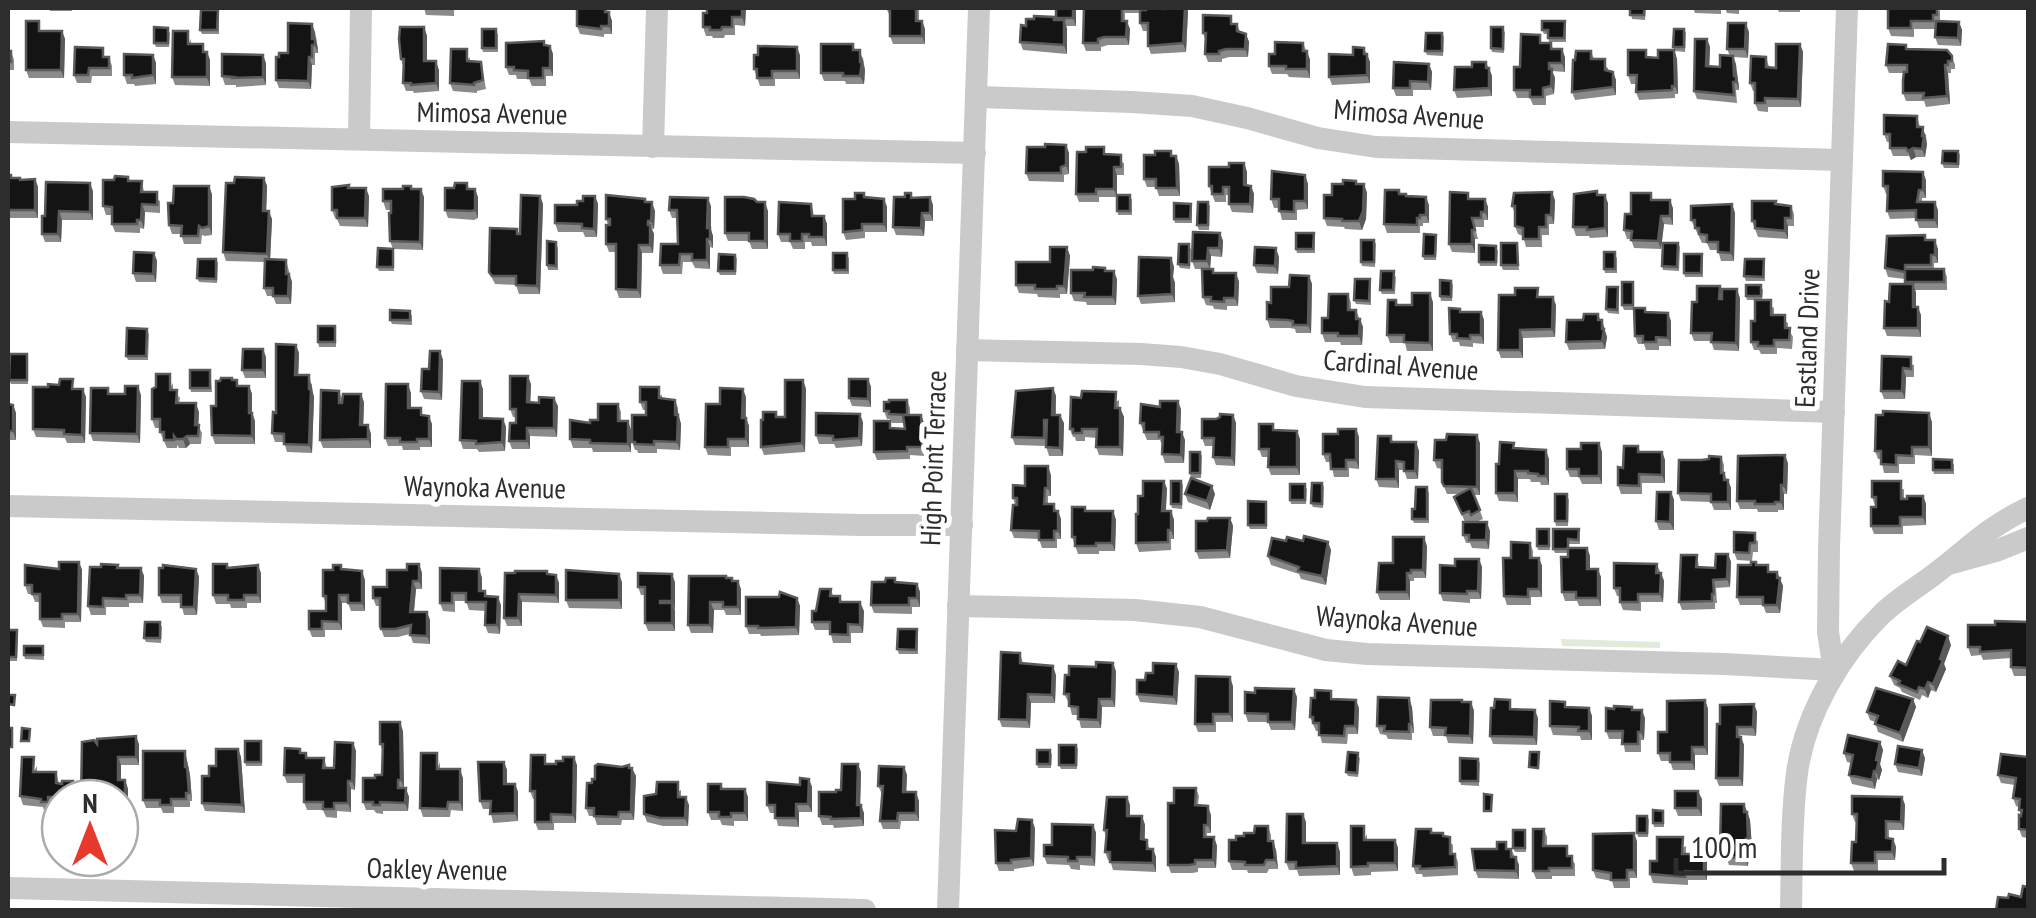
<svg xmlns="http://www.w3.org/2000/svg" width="2036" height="918" viewBox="0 0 2036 918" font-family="'PT Sans Narrow',sans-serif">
<rect width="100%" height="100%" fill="#fff"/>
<polygon fill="#e1ebda" points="1561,639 1660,642 1660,648 1562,646"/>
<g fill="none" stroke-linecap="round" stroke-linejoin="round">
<g stroke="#cacaca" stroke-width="22">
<polyline points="977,97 1132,102 1192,106 1247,118 1318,138 1376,147 1841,160"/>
<polyline points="8,132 975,153"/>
<polyline points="359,139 361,8"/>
<polyline points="653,147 657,8"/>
<polyline points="967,350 1141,354 1181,357 1220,364 1296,386 1365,397 1834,412"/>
<polyline points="8,506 861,525 962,525"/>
<polyline points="1949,564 1996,551 2028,538"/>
<polyline points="958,606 1135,610 1200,617 1326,650 1367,654 1724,664 1834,670"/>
<polyline points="1834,670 1828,632 1829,549 1847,8"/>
<polyline points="8,888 865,910"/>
<polyline points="948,910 979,8"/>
<path d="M1791,910c1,-45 0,-92 6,-137 8,-58 43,-118 84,-158 16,-16 37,-28 55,-42 34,-26 52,-46 92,-65"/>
</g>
</g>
<g fill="#8a8a8a">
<polygon points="49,8 72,8 72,11 50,11"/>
<polygon points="424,8 454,8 454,16 426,15"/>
<polygon points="572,8 606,8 612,21 612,34 604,34 604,37 580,34 577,26 577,8"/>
<polygon points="707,8 746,8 745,26 735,25 735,35 725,35 724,38 713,38 712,36 706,36 703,27"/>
<polygon points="886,8 919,8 919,21 922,21 925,29 925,44 893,44 890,36 890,16"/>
<polygon points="1076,8 1076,26 1066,26 1067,54 1023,50 1020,42 1026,26 1054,17 1057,20 1056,18"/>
<polygon points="1084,8 1139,8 1139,13 1125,13 1125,21 1130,29 1129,45 1108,45 1101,47 1101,51 1086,51 1083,43"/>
<polygon points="1146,8 1165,8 1165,9 1188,11 1186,52 1151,54 1148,46 1148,31 1143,31 1140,23"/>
<polygon points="1630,8 1646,8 1645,20 1632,19"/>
<polygon points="1693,8 1721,8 1721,14 1695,13"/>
<polygon points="1725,8 1739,8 1739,14 1727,13"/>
<polygon points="1777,8 1800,8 1800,12 1779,12"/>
<polygon points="1940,10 1940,21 1959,22 1962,30 1961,46 1938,45 1935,37 1935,29 1914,29 1914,37 1891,36 1888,28"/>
<polygon points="219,15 219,34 202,34 200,30"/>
<polygon points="1565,21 1566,25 1566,42 1549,42 1548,34 1544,34 1542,30"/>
<polygon points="312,24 318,47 318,53 315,53 315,65 312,65 311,89 279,88 276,80 288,53"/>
<polygon points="1234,24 1237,24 1240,32 1246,34 1249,42 1248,57 1229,57 1222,59 1222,62 1208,62 1205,54 1205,39 1203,33"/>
<polygon points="424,27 427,36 427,61 439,70 439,91 414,93 413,91 406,91 403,83 403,66 401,59"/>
<polygon points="1684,29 1686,33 1685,52 1675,51 1673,47"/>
<polygon points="8,31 9,35 8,51 11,51 14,60 14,70 8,70"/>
<polygon points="42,31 62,31 65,39 64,78 29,78 26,70"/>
<polygon points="1505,31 1504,53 1492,52 1491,48"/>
<polygon points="170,32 169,47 156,47 154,43"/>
<polygon points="1749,32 1748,58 1733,57 1739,85 1739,90 1736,90 1737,103 1697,99 1694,91 1707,39 1710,47 1709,66 1720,67 1730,56 1727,49"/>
<polygon points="498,33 498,52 483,52 482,48"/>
<polygon points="1442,33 1444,37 1443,56 1427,55 1425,51"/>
<polygon points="191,39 191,44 207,52 210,60 210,86 175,85 172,77"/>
<polygon points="1303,43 1310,60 1310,78 1289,77 1287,74 1272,74 1269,66 1275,54"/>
<polygon points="1543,43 1551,43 1553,49 1565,57 1565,72 1552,71 1555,78 1554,94 1546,96 1546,105 1533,105 1530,98 1517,98 1514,90 1520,67"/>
<polygon points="853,44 855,50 863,58 865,70 864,84 846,84 845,81 824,81 821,73"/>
<polygon points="1800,44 1803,52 1801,107 1768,107 1768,112 1758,111 1755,103 1755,91 1753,91 1750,83 1766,57 1769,67 1776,68"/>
<polygon points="546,45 550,46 553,54 553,76 546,76 546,86 532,86 529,79 517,79 516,75 509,75 506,67"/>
<polygon points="1364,48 1370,62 1370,83 1332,85 1329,77 1353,55"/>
<polygon points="1908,49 1947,50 1955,64 1955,69 1951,69 1951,73 1948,73 1950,104 1926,107 1924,101 1906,101 1903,93 1904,73 1889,73 1886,65"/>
<polygon points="1674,50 1677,59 1678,94 1675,94 1675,98 1639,100 1636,92 1637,84 1631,84 1628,75 1649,58 1658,58"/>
<polygon points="1591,51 1594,59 1608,68 1608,70 1613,72 1616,80 1616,95 1575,100 1572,92 1575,60"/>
<polygon points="153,55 156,63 156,84 135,86 134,84 127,84 124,75"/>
<polygon points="758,55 800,55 800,79 775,79 775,86 760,86 754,69"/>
<polygon points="106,57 109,57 112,66 112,76 92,76 91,83 77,83 74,75"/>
<polygon points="470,57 470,61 481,62 486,89 477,91 477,93 453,91 450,83"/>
<polygon points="1486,62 1492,76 1492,96 1457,98 1454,90 1472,67"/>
<polygon points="266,63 266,85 236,87 236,85 225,85 222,76"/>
<polygon points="1429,64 1432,72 1431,90 1413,90 1413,96 1396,96 1393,88"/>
<polygon points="1917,116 1920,127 1926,135 1927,144 1925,157 1916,157 1911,160 1909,156 1893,156 1890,148 1890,142 1887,142 1884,134"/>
<polygon points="1066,145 1069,153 1069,174 1064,175 1064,182 1029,181 1026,173 1045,147"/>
<polygon points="1958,151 1960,155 1959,168 1944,168 1942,163"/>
<polygon points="1106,155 1124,163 1124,175 1117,175 1117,195 1132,199 1132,215 1118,215 1117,197 1099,197 1099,202 1079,202 1076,194"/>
<polygon points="1173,156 1176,156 1179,164 1180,196 1159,196 1156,187 1147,187 1144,179"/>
<polygon points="1244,163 1247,172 1247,185 1251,186 1254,194 1253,213 1232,212 1229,204 1229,195 1226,195 1226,202 1215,202 1209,186 1229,167"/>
<polygon points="8,175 12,178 20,178 21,180 35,179 38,187 38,218 8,218"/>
<polygon points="1305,175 1308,184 1308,209 1297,210 1297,220 1282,220 1279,208 1274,208 1271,199"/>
<polygon points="128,177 130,181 142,181 144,192 160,201 160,213 145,212 144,229 140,228 140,233 115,232 112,224 112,215 106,215 103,206 114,180"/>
<polygon points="264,178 267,186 266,211 272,219 270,259 286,260 292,282 291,304 276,304 273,296 267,296 264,288 265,262 226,261 223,252 234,183"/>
<polygon points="1926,180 1926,198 1922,198 1922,202 1938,210 1938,228 1919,228 1916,218 1890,219 1887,211 1888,194 1886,194 1883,186"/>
<polygon points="467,183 469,189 478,197 478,218 474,220 448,218 445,210 454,188"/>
<polygon points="1357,184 1364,184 1367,193 1366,219 1362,230 1345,229 1344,227 1327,226 1324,218 1332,195"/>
<polygon points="350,188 369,196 368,227 340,226 337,219 335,218 332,210"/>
<polygon points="412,189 424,197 423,250 393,249 390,241 391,210 386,210 383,201"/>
<polygon points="1399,190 1401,194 1429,205 1429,223 1423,223 1423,226 1420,226 1420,233 1387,233 1384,224"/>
<polygon points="93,191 93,220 62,220 61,242 45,242 42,234 45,216"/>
<polygon points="1597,191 1599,195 1608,203 1608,237 1590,238 1589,236 1576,236 1573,227"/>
<polygon points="911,193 913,198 930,197 933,205 933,221 925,221 924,236 896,235 893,227 905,197"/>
<polygon points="212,194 212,235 205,236 202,235 201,244 184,244 181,234 172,234 169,225 173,203"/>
<polygon points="540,196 543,204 540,294 519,294 516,285 495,284 489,272 519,234"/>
<polygon points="595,196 598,204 597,237 585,237 583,232 558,232 555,223 583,201"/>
<polygon points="866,197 884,199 887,207 887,232 865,232 865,238 846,240 843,232"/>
<polygon points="1470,199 1485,199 1488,207 1488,220 1484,220 1484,227 1475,227 1478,239 1475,239 1475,253 1452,252 1449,244"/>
<polygon points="1555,200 1554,224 1549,224 1549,235 1542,235 1542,247 1526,247 1523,236 1518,234 1515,226 1515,214 1512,206"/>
<polygon points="1654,200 1673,208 1673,225 1664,224 1661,249 1634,248 1631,239 1627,239 1624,230 1631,214"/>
<polygon points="1776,201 1777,204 1791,206 1794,214 1794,226 1788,226 1788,239 1758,237 1752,221"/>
<polygon points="647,202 655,211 654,229 652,229 654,234 653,253 642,253 641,298 619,298 616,289 616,252 609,252 606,244 608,225 606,219"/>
<polygon points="757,202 768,211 768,249 752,249 749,241 728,241 725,233"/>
<polygon points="1208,202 1210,206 1209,230 1199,230 1197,225"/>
<polygon points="795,204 811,204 814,216 824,216 827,224 827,246 812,246 811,242 805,242 805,249 793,249 790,242 781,242 778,234"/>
<polygon points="1191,204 1192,208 1192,223 1175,223 1174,219"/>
<polygon points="1732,204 1735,213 1734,261 1721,261 1718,250 1710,250 1707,243 1702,243 1691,220"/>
<polygon points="711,206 711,230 713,236 713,248 710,247 710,269 695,268 692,262 683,262 682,274 663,274 660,265 678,244 677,218 672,218 669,210"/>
<polygon points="1220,233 1223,241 1222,257 1211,256 1210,269 1215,273 1236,273 1239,282 1238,306 1227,306 1227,310 1214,309 1213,306 1206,305 1203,297 1202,269 1195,269 1192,261"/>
<polygon points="1315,237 1315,253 1297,253 1296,249"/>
<polygon points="1437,239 1436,260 1424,260 1423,256"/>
<polygon points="1374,240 1376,244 1375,267 1362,266 1361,262"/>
<polygon points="1927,240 1938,249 1938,263 1934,263 1934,269 1944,269 1947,277 1947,290 1915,290 1916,307 1921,315 1921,337 1887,336 1884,328 1889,302 1906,284 1905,279 1888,277 1885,268"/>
<polygon points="1517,243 1519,270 1503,270 1501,265"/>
<polygon points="1678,243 1680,247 1679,271 1663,270 1662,266"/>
<polygon points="558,246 558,270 548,270 547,265"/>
<polygon points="1067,247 1070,256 1067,294 1060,294 1060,298 1038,297 1037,294 1019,293 1016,285 1050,262"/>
<polygon points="1191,248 1190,269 1180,268 1178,264"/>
<polygon points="1498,250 1497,266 1480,266 1479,262"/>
<polygon points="154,253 157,261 156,282 136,282 133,273"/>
<polygon points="394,253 394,271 379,271 377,267"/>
<polygon points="1702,254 1703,259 1703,277 1685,277 1684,273"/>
<polygon points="735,255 737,259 736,275 720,275 718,271"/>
<polygon points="849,257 849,274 834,274 833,270"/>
<polygon points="1279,257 1278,274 1257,273 1254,265"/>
<polygon points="1617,257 1617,273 1605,273 1604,269"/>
<polygon points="1171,258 1174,267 1173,277 1175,283 1175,302 1141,304 1138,296"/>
<polygon points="216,259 218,263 217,283 199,282 197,278"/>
<polygon points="1765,264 1765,281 1746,281 1744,276"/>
<polygon points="1107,271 1117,279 1116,305 1087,305 1086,302 1074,301 1071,293"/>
<polygon points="1309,276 1312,284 1311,333 1296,333 1295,329 1290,328 1270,328 1267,319 1271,303 1289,287"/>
<polygon points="1396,276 1395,294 1382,294 1380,290"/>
<polygon points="1451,281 1453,285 1452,301 1441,301 1440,296"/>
<polygon points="1371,284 1371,305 1356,304 1354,300"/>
<polygon points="1634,286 1634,308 1645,308 1647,313 1671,321 1671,346 1659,346 1659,350 1646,350 1644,344 1638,344 1635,336 1634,310 1624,310 1622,305"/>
<polygon points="1720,286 1722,293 1740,298 1739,351 1714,350 1711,341 1694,341 1691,333 1697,302"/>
<polygon points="1763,289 1762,300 1774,308 1774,315 1788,323 1788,328 1793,337 1792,349 1777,348 1777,354 1761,354 1759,350 1754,350 1751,342 1755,321 1755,300 1747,300 1746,296"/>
<polygon points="1619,292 1619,314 1608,313 1606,309"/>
<polygon points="1348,294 1351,303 1351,310 1356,310 1363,327 1362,345 1341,345 1340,342 1325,342 1322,333 1328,318"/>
<polygon points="1541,297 1556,305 1555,337 1523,338 1523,358 1501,358 1498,350"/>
<polygon points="1396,300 1398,305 1412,305 1433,302 1433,351 1407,351 1405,343 1390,343 1387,335"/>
<polygon points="1461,312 1481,312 1484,320 1484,344 1473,343 1473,347 1460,346 1459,342 1453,342 1450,334"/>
<polygon points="1598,314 1607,337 1605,349 1569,350 1566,342 1583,320"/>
<polygon points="412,315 412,325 392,324 390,320"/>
<polygon points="147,329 149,334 148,360 128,360 126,356"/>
<polygon points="336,330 336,347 319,347 318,342"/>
<polygon points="296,345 299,353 298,375 312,384 312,391 314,397 312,453 287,452 284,442 275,442 272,433 276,413"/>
<polygon points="440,351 443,360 442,400 424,399 421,391 429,369"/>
<polygon points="1882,356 1914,365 1914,377 1906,377 1905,399 1884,399 1881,391"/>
<polygon points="266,357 266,378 245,378 242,370"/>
<polygon points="28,359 28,384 11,384 9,380"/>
<polygon points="210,370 212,392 191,392 190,388"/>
<polygon points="868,379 871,387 871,407 852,406 849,398"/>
<polygon points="233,380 239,386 249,386 252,394 252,413 255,421 255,444 215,444 212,435 216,406"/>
<polygon points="803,380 806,389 805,452 764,455 761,447 778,417 785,417"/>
<polygon points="173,383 173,390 180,398 179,403 199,412 198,425 202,433 201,444 190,444 186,448 179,448 177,445 177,448 167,448 160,432 160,428 155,428 152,419"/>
<polygon points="531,384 530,403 558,406 557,437 530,436 530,449 512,449 509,441 516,423 516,417 513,417 510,409"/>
<polygon points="108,388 110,394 141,395 140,443 93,441 90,433"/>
<polygon points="1053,388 1056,396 1056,415 1064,423 1063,456 1049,456 1046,446 1015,445 1012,437"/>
<polygon points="76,389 86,397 85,443 67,443 65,438 36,437 33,429"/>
<polygon points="483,389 483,418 503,419 506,427 505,451 479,452 477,449 463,449 460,440"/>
<polygon points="339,391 342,399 364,402 363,425 368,425 371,434 371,448 323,448 320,440"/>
<polygon points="411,393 411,408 424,416 432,424 432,447 420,447 420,450 403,450 402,446 388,446 385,438"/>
<polygon points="662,395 662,399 675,400 678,408 678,416 681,424 680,450 657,449 657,453 638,453 637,450 635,450 632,442 646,415 646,410 643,410 640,402"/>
<polygon points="746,397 746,418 749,426 749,447 731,447 731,456 708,455 705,447 720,404"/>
<polygon points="907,400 910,408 910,415 921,415 924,423 925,456 910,455 910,459 877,460 874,452 893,428 905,429 904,423 892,423 890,419 887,419 884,411"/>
<polygon points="1119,400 1119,408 1120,408 1124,417 1123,456 1099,455 1096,447 1097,438 1085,437 1085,441 1076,441 1075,437 1073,437 1070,429"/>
<polygon points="8,404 13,405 16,413 16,440 8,440"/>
<polygon points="618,404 621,412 621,421 628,421 631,430 631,452 593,452 592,448 573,448 570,439"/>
<polygon points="1181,409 1180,432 1185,440 1184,463 1165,463 1162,454 1162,445 1160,440 1147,440 1140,423"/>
<polygon points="1233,415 1236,423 1235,466 1216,465 1213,457 1214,446 1205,446 1202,438 1216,419"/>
<polygon points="863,422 862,446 836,448 834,444 819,444 816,435"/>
<polygon points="1932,422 1932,456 1915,455 1915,464 1899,464 1899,473 1884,473 1881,459 1878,459 1875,451"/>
<polygon points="1356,429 1359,437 1359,469 1349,468 1349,477 1334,477 1331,462 1326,462 1323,454 1338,434"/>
<polygon points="1275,430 1300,439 1300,475 1271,475 1268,467 1268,457 1262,457 1259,449"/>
<polygon points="1391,436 1393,442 1416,442 1419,451 1418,479 1407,479 1404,470 1399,470 1399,488 1379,487 1376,479"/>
<polygon points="1480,443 1480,495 1474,495 1483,519 1476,522 1490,531 1489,549 1472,548 1470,543 1466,543 1463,535 1465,522 1454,497 1458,494 1447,494 1442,482 1442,469 1437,468 1434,460"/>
<polygon points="1599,443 1602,452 1602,484 1582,484 1579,477 1570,477 1567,469 1581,449"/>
<polygon points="1638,446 1640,452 1662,452 1665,460 1665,483 1642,483 1642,494 1621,494 1618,485 1623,468"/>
<polygon points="1516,448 1549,459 1549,485 1541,485 1540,482 1531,482 1530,479 1518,479 1518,502 1499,501 1496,493 1499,464"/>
<polygon points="1200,452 1202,456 1201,478 1191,478 1190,473"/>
<polygon points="1721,457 1724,465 1724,473 1731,488 1731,510 1714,510 1711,502 1681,501 1678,493 1702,460"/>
<polygon points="1788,463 1787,494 1784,494 1784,510 1778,510 1778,512 1758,512 1757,509 1740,509 1737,501"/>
<polygon points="1954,464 1954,474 1934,474 1933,470"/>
<polygon points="1051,475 1051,496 1048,496 1048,504 1058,511 1061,519 1061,539 1057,539 1057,548 1042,548 1039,539 1014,538 1011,530 1015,505 1013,498 1025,486"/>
<polygon points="1164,481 1167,489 1166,511 1171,511 1174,520 1174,539 1171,539 1171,550 1139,552 1136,543 1138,514 1143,496"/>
<polygon points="1181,481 1183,485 1182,509 1172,508 1171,504"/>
<polygon points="1322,483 1324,487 1323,508 1313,507 1311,503"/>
<polygon points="1307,488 1306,504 1291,504 1290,500"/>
<polygon points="1904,489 1904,499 1923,496 1926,504 1926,525 1903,526 1903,534 1874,534 1871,526 1876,506 1875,505 1872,497"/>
<polygon points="1429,491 1429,523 1414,523 1412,519"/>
<polygon points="1671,492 1674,500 1674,530 1659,530 1656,521"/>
<polygon points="1185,494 1215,494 1210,510 1188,502"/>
<polygon points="1569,498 1568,526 1556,526 1555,521"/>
<polygon points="1267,506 1267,529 1250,529 1248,525"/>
<polygon points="1087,511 1113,511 1116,520 1115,551 1099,551 1099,554 1078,554 1072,537"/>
<polygon points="1230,518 1233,526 1230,558 1199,559 1196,551 1207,521"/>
<polygon points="1549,529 1550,550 1538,550 1537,546"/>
<polygon points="1553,529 1580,534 1580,544 1569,544 1569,548 1587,548 1590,556 1590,569 1601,577 1601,606 1579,606 1577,601 1565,601 1562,592 1568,553 1555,553 1553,549"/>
<polygon points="1734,532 1758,541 1758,552 1753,552 1752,561 1737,560 1734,552"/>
<polygon points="1530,543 1533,551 1533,558 1539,558 1542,566 1542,597 1531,597 1531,605 1507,605 1504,596 1511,558"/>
<polygon points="1427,546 1426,578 1414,578 1414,581 1410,581 1410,600 1380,600 1377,592 1393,563"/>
<polygon points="1331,550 1326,585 1301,579 1299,574 1271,565 1268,556"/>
<polygon points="1728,554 1731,562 1730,587 1716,588 1717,603 1715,603 1715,609 1682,610 1679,602 1697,555 1699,567 1715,568"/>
<polygon points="1479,559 1482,567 1481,599 1470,599 1470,603 1443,601 1440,593 1455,566"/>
<polygon points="79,562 82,570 81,622 65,622 65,628 43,627 40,619 40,602 35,602 32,594 28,594 25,585 59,569"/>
<polygon points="1756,562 1757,565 1771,572 1777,572 1783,586 1780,613 1766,613 1763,605 1740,605 1737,597 1751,565"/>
<polygon points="419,564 422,573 422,589 416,589 414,612 430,620 430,644 413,643 410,634 398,637 384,637 380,626 380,606 376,606 373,598 407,570"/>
<polygon points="1657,564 1664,581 1663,602 1641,602 1641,611 1623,610 1620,602 1620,596 1617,596 1614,588"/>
<polygon points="118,565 119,568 141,568 144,576 143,603 129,603 129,607 106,607 106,615 91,615 88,606 101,567"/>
<polygon points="229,567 261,573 261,603 247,603 247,608 231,608 230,604 216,604 213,595"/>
<polygon points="196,569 199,577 197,615 184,615 181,603 162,603 159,595"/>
<polygon points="343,569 365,580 365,611 351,611 348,603 342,603 342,630 325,630 325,637 312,637 309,629 326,611 326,604 323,596 333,570"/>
<polygon points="479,569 482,578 482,591 485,591 487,596 501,605 500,634 488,633 485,625 486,611 469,610 466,601 455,601 455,612 443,611 440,603"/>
<polygon points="505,573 556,575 559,583 559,603 522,602 522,626 507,626 504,618"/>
<polygon points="727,578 733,581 741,589 741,615 726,615 724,610 714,610 713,633 691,633 688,625"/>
<polygon points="895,578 896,582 917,584 920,592 920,607 912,607 912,614 874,613 871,605 885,582"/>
<polygon points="622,582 622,609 569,608 566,600"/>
<polygon points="675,582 675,631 648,631 645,623 645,595 641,595 638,587"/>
<polygon points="831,589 833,596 840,596 842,602 864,611 863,633 851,633 851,643 833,643 830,630 815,630 812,622 816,611"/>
<polygon points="797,598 800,606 799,635 761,636 760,634 749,634 746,626"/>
<polygon points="2028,622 2028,676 2014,676 2011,667 2011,658 1983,660 1981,655 1971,656 1968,647 1995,625"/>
<polygon points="162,626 161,643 146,642 144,638"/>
<polygon points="917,629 918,634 918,654 899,654 897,649"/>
<polygon points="8,630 18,634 17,661 8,661"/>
<polygon points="1951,645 1944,664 1946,669 1936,692 1931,690 1928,698 1922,695 1920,700 1902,692 1900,688 1894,685 1890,676 1906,665"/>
<polygon points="43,646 44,660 25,659 24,655"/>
<polygon points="1020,653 1023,663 1056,675 1055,703 1031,703 1030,728 1002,727 999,719"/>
<polygon points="1116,671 1115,707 1102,707 1101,728 1081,728 1078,715 1072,715 1069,703 1064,694"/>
<polygon points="1179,672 1177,705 1140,702 1137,694 1145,680 1153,673"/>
<polygon points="1233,686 1233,722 1216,722 1216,732 1198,732 1195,724"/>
<polygon points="1297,697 1295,730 1271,730 1268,722 1248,722 1245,713"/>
<polygon points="1334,699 1359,708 1358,734 1348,734 1347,744 1322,743 1319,731 1316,731 1310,717"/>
<polygon points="1913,699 1916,707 1903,742 1878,732 1875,722 1870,720 1867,712"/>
<polygon points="1705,700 1708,709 1708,755 1695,755 1695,770 1673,770 1670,761 1661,761 1658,753 1667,732"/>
<polygon points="1462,702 1471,702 1474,711 1473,744 1448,743 1446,736 1433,736 1430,727"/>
<polygon points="1754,704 1757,712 1756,736 1740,735 1744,745 1743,786 1719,786 1716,778 1720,724"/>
<polygon points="1412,707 1414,733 1412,733 1412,740 1388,739 1386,735 1380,734 1377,726"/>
<polygon points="1567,708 1589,708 1592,716 1592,740 1581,740 1580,736 1553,735 1550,726"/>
<polygon points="1633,710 1645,718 1644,740 1641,740 1641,752 1625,752 1623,739 1609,739 1606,731"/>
<polygon points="1538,718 1537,745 1493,744 1490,736"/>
<polygon points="403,731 404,788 409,797 408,811 383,811 383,814 376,813 374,810 366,810 363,802 375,778 382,775 383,752 380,744"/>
<polygon points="1880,742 1883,750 1880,764 1882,770 1879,780 1877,779 1875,789 1852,784 1849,775 1851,763 1847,762 1844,753"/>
<polygon points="353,743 356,751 355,790 351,789 351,812 337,811 337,818 326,817 323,810 307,810 304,802 304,783 287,783 284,775 300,749 301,753 306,753 308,758 324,758 327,768 334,768"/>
<polygon points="97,744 139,744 139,765 121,765 121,780 125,780 128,789 128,805 120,805 120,798 82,798"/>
<polygon points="262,745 262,766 246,766 245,762"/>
<polygon points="1076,745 1078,749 1077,769 1061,769 1059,765"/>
<polygon points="238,749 241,757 245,813 205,811 202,803 209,776 216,766"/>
<polygon points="1050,750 1052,755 1051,768 1038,768 1037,764"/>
<polygon points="185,751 190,775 192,801 190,801 190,807 174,807 174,813 163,813 161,808 146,808 143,800"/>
<polygon points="1360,757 1358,777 1348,776 1346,772"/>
<polygon points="2028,757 2028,838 2022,837 2019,829 2021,816 2019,807 2016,806 2013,798 2015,785 2001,783 1998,775"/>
<polygon points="1925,758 1922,776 1898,772 1895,764"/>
<polygon points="1478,759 1480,763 1479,786 1461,785 1460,781"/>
<polygon points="440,762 440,769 463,778 463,811 451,810 450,817 423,817 420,808"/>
<polygon points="504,762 507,770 507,784 515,784 518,792 518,821 493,823 490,809 483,809 480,801"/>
<polygon points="548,764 577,765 576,823 554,823 554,830 538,830 535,822 535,799 533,799 530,791"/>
<polygon points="37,766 37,772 56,772 59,783 76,789 76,798 60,798 60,807 58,805 51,805 51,810 44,810 43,807 23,805 20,796"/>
<polygon points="904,767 907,775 906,792 919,801 919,821 901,821 900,829 883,829 880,821 882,794 878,786"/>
<polygon points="630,768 636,776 634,820 622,820 621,825 597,825 594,816 589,816 586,808 592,783"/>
<polygon points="861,772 860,805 864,813 864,826 834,828 833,825 822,825 819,816 836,792"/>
<polygon points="809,779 812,787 812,812 799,812 799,827 778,826 775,813 770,813 767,805"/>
<polygon points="721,784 723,789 748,797 748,821 734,821 734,826 722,825 720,820 711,820 708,812"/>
<polygon points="1196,788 1199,796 1198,805 1211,815 1211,833 1207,833 1207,837 1214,837 1217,846 1216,868 1198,868 1198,872 1192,873 1171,873 1168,865 1174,803"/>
<polygon points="681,790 681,797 689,805 688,826 663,826 647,822 644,814"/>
<polygon points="1127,797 1130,805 1130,816 1142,816 1145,825 1145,840 1150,849 1153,849 1156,857 1156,872 1113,870 1110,860 1108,860 1105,852 1106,837 1104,830"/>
<polygon points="1902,797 1905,805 1904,830 1889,830 1889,838 1893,839 1896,847 1895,860 1878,860 1878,872 1854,871 1851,863 1856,842 1857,822 1855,822 1852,814"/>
<polygon points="1702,799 1702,816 1678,816 1675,808"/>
<polygon points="1744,804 1750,820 1752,848 1749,848 1748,866 1729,865 1727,859 1723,858 1720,850"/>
<polygon points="1664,815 1664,827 1654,827 1653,823"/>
<polygon points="1647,816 1649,820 1648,837 1638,837 1637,833"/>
<polygon points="1306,822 1306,843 1337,843 1340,852 1340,875 1299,876 1297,870 1289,870 1286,862"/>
<polygon points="1093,825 1096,833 1095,866 1080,865 1080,870 1071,869 1069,865 1047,864 1044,856 1052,845"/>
<polygon points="1268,826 1271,835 1271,841 1276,850 1278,869 1269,869 1267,873 1248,873 1247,870 1232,870 1229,861 1236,840"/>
<polygon points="1035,828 1034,866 1014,869 1014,871 999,871 996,863 1016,831"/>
<polygon points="1431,829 1433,833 1444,837 1453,845 1453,854 1455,854 1458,862 1458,875 1423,877 1422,874 1416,874 1413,866"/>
<polygon points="1544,829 1547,837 1547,846 1570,856 1575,864 1575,876 1552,876 1552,879 1536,879 1533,871"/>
<polygon points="1367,834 1367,840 1395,840 1398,848 1398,871 1371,872 1371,875 1354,876 1351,867"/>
<polygon points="1526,834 1526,852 1515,852 1513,848"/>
<polygon points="1637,841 1637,878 1630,878 1630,888 1614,888 1612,881 1596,878 1593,870"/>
<polygon points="1686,846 1686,854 1704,854 1707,862 1707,880 1688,880 1688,885 1653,883 1650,874 1657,861"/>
<polygon points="1509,849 1511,849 1519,865 1519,879 1478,878 1475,870"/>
</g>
<g fill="#5a5a5a">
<polygon points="742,8 746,8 745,26 742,17"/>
<polygon points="1073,8 1076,8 1076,26 1073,18"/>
<polygon points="1185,8 1187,8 1188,11 1186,52 1183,43"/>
<polygon points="609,12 612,21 612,34 609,26"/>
<polygon points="1064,20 1067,28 1067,54 1064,45"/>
<polygon points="922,21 925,29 925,44 922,36"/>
<polygon points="1127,21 1130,29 1129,45 1126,37"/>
<polygon points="1959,22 1962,30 1961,46 1958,38"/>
<polygon points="1746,23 1749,32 1748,58 1745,49"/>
<polygon points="312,24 315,32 318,53 312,39"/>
<polygon points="424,27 427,36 427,69 424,61"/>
<polygon points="62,31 65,39 64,78 61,70"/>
<polygon points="1246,34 1249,42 1248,57 1245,49"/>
<polygon points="1707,39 1710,47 1709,74 1706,66"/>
<polygon points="1800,44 1803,52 1801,107 1798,99"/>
<polygon points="550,46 553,54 553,76 550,68"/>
<polygon points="797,47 800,55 800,79 797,71"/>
<polygon points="1562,49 1565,57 1565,72 1562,63"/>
<polygon points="860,50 865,70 864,84 860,76"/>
<polygon points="1674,50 1677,59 1678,94 1675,86"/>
<polygon points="1307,51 1310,60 1310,78 1307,69"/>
<polygon points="207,52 210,60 210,86 207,77"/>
<polygon points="1367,54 1370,62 1370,83 1367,75"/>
<polygon points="153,55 156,63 156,84 153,75"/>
<polygon points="263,55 266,63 266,85 263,77"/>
<polygon points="1733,56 1736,64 1739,90 1734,76"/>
<polygon points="309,57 312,65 311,89 308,81"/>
<polygon points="436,61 439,70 439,91 436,83"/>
<polygon points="1549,63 1555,78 1554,94 1551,86"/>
<polygon points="1429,64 1432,72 1431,90 1428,82"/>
<polygon points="1945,65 1948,73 1950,104 1947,96"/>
<polygon points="1489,68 1492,76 1492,96 1489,88"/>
<polygon points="1613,72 1616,80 1616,95 1613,87"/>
<polygon points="1923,127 1927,144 1925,157 1922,149"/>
<polygon points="1066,145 1069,153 1069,174 1066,165"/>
<polygon points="1913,148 1916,157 1911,160 1908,151"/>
<polygon points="1176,156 1179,164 1180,196 1177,188"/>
<polygon points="1244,163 1247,172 1247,194 1244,185"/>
<polygon points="1114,167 1117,175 1117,197 1114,189"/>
<polygon points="1923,172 1926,180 1926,198 1923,190"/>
<polygon points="1305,175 1308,184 1308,209 1305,201"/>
<polygon points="264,178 267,186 266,219 263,211"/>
<polygon points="35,179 38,187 38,218 35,210"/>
<polygon points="90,183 93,191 93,220 90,212"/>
<polygon points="1364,184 1367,193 1366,219 1362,230 1359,221"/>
<polygon points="209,186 212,194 212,235 209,226"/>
<polygon points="1251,186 1254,194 1253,213 1250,204"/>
<polygon points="366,188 369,196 368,227 365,218"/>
<polygon points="421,189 424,197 423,250 420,242"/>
<polygon points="475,189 478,197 478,218 475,210"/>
<polygon points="1552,192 1555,200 1554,224 1551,215"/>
<polygon points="1605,195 1608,203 1608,237 1605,228"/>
<polygon points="540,196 543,204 540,294 537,286"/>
<polygon points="595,196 598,204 597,237 594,229"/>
<polygon points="930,197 933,205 933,221 930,213"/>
<polygon points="1426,197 1429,205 1429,223 1426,215"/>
<polygon points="708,198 711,206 711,230 713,236 713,248 707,228"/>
<polygon points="884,199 887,207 887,232 884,224"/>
<polygon points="1485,199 1488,207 1488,220 1485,212"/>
<polygon points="1670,200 1673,208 1673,225 1670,216"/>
<polygon points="652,202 655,211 654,229 651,221"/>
<polygon points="765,202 768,211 768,249 765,241"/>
<polygon points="1935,202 1938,210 1938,228 1935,220"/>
<polygon points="142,204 145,212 144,229 141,220"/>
<polygon points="1732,204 1735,213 1734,261 1731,253"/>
<polygon points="59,211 62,220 61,242 58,234"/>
<polygon points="269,211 272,219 270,262 267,254"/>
<polygon points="922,213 925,221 924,236 921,228"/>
<polygon points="824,216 827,224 827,246 824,237"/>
<polygon points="1661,216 1664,224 1661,249 1658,241"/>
<polygon points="1785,218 1788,226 1788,239 1785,231"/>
<polygon points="648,221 654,234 653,253 650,245"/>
<polygon points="1472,230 1475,239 1475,253 1472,244"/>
<polygon points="1220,233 1223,241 1222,257 1219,248"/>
<polygon points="707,239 710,247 710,269 707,260"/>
<polygon points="1935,240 1938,249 1938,263 1935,255"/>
<polygon points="639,245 642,253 641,298 638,290"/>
<polygon points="1067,247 1070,256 1067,294 1064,286"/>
<polygon points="1208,248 1211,256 1210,270 1207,261"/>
<polygon points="1276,248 1279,257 1278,274 1275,266"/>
<polygon points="154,253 157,261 156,282 153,274"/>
<polygon points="1171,258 1174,267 1173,277 1175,283 1175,302 1172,294"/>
<polygon points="1114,271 1117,279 1116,305 1113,297"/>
<polygon points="1236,273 1239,282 1238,306 1235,298"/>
<polygon points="289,274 292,282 291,304 288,296"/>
<polygon points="1309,276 1312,284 1311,333 1308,325"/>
<polygon points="1913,284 1916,292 1916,315 1913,307"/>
<polygon points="1737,289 1740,298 1739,351 1736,343"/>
<polygon points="1430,293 1433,302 1433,351 1430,343"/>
<polygon points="1553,297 1556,305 1555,337 1552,329"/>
<polygon points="1918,307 1921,315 1921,337 1918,328"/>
<polygon points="1481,312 1484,320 1484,344 1481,335"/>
<polygon points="1668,313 1671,321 1671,346 1668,338"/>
<polygon points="1360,319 1363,327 1362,345 1359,336"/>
<polygon points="1602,320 1607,337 1605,349 1602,341"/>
<polygon points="1520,330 1523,338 1523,358 1520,350"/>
<polygon points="296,345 299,353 298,383 295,375"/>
<polygon points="263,349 266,357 266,378 263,370"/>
<polygon points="440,351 443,360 442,400 439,392"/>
<polygon points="1903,368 1906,377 1905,399 1902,391"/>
<polygon points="309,375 314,397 312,453 309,445"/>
<polygon points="528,376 531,384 530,411 527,402"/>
<polygon points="868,379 871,387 871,407 868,399"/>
<polygon points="803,380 806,389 805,452 802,443"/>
<polygon points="480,381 483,389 483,426 480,418"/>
<polygon points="408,384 411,393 411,416 408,408"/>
<polygon points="138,386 141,395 140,443 137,434"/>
<polygon points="249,386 252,394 252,421 249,413"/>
<polygon points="1053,388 1056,396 1055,423 1052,415"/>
<polygon points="83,389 86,397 85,443 82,435"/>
<polygon points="743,389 746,397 745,426 742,418"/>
<polygon points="361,394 364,402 363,433 360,425"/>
<polygon points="554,398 558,406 557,437 554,428"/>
<polygon points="675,400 681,424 680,450 677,442"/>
<polygon points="1178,401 1181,409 1180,440 1177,432"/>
<polygon points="196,403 199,412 198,433 195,425"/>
<polygon points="13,405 16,413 16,440 13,431"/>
<polygon points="1120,408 1124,417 1123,456 1120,447"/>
<polygon points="252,413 255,421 255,444 252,436"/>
<polygon points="1929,413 1932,422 1932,456 1929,447"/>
<polygon points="860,414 863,422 862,446 859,438"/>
<polygon points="921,415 924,423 925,456 922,447"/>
<polygon points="1060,415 1064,423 1063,456 1060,448"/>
<polygon points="1233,415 1236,423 1235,466 1232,458"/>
<polygon points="429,416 432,424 432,447 429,439"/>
<polygon points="746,418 749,426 749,447 746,439"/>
<polygon points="503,419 506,427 505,451 502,442"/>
<polygon points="628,421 631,430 631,452 628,444"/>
<polygon points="368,425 371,434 371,448 368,439"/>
<polygon points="527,428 530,436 530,449 527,441"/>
<polygon points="1356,429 1359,437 1359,469 1356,460"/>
<polygon points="1297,431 1300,439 1300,475 1297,467"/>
<polygon points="1182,432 1185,440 1184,463 1181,455"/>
<polygon points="1477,435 1480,443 1480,495 1477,487"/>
<polygon points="187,436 190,444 186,448 183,439"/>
<polygon points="1416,442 1419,451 1418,479 1415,471"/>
<polygon points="1599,443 1602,452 1602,484 1599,476"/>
<polygon points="1546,450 1549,459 1549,485 1546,476"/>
<polygon points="1662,452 1665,460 1665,483 1662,475"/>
<polygon points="1785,455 1788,463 1787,494 1784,486"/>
<polygon points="1396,461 1399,470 1399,488 1396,479"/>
<polygon points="1048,466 1051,475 1051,496 1048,488"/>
<polygon points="1515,471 1518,479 1518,502 1515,493"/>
<polygon points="1728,480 1731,488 1731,510 1728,502"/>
<polygon points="1164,481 1167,489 1165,520 1162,511"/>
<polygon points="1781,485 1784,494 1784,510 1781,502"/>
<polygon points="1212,486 1215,494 1210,510 1207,501"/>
<polygon points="1671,492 1674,500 1674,530 1670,522"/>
<polygon points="1923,496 1926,504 1926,525 1923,517"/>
<polygon points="1058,511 1061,519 1061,539 1058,531"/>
<polygon points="1113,511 1116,520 1115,551 1112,543"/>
<polygon points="1171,511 1174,520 1174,539 1171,530"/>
<polygon points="1230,518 1233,526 1230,558 1227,550"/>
<polygon points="1487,522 1490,531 1489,549 1486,540"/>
<polygon points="1424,537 1427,546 1426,578 1423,570"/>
<polygon points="1328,542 1331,550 1326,585 1322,576"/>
<polygon points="1587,548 1590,556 1590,577 1587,569"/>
<polygon points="1728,554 1731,562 1730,587 1727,579"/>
<polygon points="1539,558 1542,566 1542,597 1539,589"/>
<polygon points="1479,559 1482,567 1481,599 1478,591"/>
<polygon points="79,562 82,570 81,622 78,614"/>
<polygon points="419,564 422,573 422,589 419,581"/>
<polygon points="258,565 261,573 261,603 258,595"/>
<polygon points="141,568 144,576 143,603 140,595"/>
<polygon points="196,569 199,577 197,615 194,607"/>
<polygon points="479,569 482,578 482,599 479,591"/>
<polygon points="1598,569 1601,577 1601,606 1598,598"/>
<polygon points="362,571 365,580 365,611 362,603"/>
<polygon points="1777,572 1783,586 1780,613 1777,605"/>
<polygon points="1407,573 1410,581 1410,600 1407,592"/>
<polygon points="1661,573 1664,581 1663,602 1660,594"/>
<polygon points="619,574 622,582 622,609 619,600"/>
<polygon points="672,574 675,582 675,609 672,601"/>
<polygon points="556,575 559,583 559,603 556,595"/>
<polygon points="413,581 416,589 413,620 410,612"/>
<polygon points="738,581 741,589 741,615 738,607"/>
<polygon points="917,584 920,592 920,607 917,598"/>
<polygon points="519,594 522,602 522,626 518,618"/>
<polygon points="339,595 342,603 342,630 339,622"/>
<polygon points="498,597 501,605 500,634 497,625"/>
<polygon points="797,598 800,606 799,635 796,627"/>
<polygon points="710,602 714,610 713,633 710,625"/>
<polygon points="860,602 864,611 863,633 860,625"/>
<polygon points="672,603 675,611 675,631 672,623"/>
<polygon points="427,612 430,620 430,644 427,636"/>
<polygon points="1948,636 1951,645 1944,664 1946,669 1936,692 1933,684"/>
<polygon points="1113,663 1116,671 1115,707 1112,699"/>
<polygon points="1176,664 1179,672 1177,705 1174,697"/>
<polygon points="1053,666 1056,675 1055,703 1052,695"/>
<polygon points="1230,677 1233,686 1233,722 1230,714"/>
<polygon points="1928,682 1931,690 1928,698 1925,689"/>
<polygon points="1294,689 1297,697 1295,730 1292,722"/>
<polygon points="1028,694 1031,703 1030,728 1027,720"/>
<polygon points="1409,698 1412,707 1414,733 1411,724"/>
<polygon points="1099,699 1102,707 1101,728 1098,720"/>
<polygon points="1913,699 1916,707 1903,742 1900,733"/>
<polygon points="1356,700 1359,708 1358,734 1355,726"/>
<polygon points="1705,700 1708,709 1708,755 1705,747"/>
<polygon points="1471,702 1474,711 1473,744 1470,736"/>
<polygon points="1754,704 1757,712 1756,736 1753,727"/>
<polygon points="1589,708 1592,716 1592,740 1589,731"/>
<polygon points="1535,710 1538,718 1537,745 1534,737"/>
<polygon points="1642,710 1645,718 1644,740 1641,732"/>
<polygon points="400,722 403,731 404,788 401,780"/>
<polygon points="136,736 139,744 139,765 136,757"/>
<polygon points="1741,737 1744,745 1743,786 1740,778"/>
<polygon points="1880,742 1883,750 1880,764 1882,770 1879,780 1876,772 1876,760"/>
<polygon points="353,743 356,751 355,790 352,781"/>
<polygon points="1692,747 1695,755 1695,770 1692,762"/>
<polygon points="238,749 241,757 245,813 242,805"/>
<polygon points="1922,750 1925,758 1922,776 1919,768"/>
<polygon points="185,751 190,775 192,801 185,767"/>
<polygon points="118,757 121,765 121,789 118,780"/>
<polygon points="574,757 577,765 576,823 573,815"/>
<polygon points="504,762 507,770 507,792 504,784"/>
<polygon points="858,764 861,772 860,813 857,805"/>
<polygon points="904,767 907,775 906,800 903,792"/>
<polygon points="632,768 636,776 634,820 631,812"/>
<polygon points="460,769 463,778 463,811 460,802"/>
<polygon points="1874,771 1877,779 1875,789 1872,780"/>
<polygon points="809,779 812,787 812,812 808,804"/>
<polygon points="125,780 128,789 128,805 125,797"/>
<polygon points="348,781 351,789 351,812 348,803"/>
<polygon points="515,784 518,792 518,821 515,813"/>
<polygon points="406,788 409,797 408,811 405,803"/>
<polygon points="745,789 748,797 748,821 745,813"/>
<polygon points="1698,791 1702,799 1702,816 1698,808"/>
<polygon points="916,792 919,801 919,821 916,813"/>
<polygon points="686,797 689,805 688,826 685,818"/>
<polygon points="1127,797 1130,805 1130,825 1127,816"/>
<polygon points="1902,797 1905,805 1904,830 1901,822"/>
<polygon points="796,804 799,812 799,827 796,818"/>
<polygon points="1744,804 1750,820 1752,848 1748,840"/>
<polygon points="861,805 864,813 864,826 861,818"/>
<polygon points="1208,806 1211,815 1211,833 1208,825"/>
<polygon points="1303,814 1306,822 1306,851 1303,843"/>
<polygon points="1142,816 1145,825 1144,848 1141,839"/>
<polygon points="1032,820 1035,828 1034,866 1031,858"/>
<polygon points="1093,825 1096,833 1095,866 1092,857"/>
<polygon points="1634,833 1637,841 1637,878 1634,870"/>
<polygon points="1214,837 1217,846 1216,868 1213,860"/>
<polygon points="1746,839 1749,848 1748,866 1745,858"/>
<polygon points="1893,839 1896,847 1895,860 1892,852"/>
<polygon points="1395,840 1398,848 1398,871 1395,863"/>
<polygon points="1273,841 1276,850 1278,869 1275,860"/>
<polygon points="1337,843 1340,852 1340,875 1337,866"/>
<polygon points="1153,849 1156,857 1156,872 1153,863"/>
<polygon points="1704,854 1707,862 1707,880 1704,872"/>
<polygon points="1516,857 1519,865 1519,879 1516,871"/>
</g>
<g fill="#141414" stroke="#5a5a5a" stroke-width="2.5">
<polygon points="577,8 605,8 605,12 609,12 609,26 601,26 601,29 577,26"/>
<polygon points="707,8 742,8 742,17 732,17 732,27 722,27 721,30 710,30 710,27 703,27 703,13 707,13"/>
<polygon points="886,8 916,8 916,21 922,21 922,36 890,36 890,8"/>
<rect x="1056" y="8" width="17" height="10"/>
<polygon points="1084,8 1122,8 1122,21 1127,21 1126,37 1104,37 1098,39 1098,43 1083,43"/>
<polygon points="1146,8 1163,8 1163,9 1185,8 1183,43 1148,46 1148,23 1140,23 1140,10 1146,10"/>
<rect x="1630" y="8" width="14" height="7"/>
<polygon points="1888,8 1937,8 1937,15 1933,15 1933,21 1911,21 1911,28 1888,28"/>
<polygon points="201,10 218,10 217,30 200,30"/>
<polygon points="1203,15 1231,16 1231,24 1237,24 1237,31 1246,34 1245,49 1226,49 1219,51 1219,54 1205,54 1206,33 1203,33"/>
<polygon points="1034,16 1054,17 1054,20 1064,20 1064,45 1020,42 1021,25 1026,26 1026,19 1034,19"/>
<polygon points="26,21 39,21 39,31 62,31 61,70 26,70"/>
<polygon points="1542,21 1565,21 1564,38 1548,38 1548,30 1542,30"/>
<polygon points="1936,21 1959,22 1958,38 1935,37"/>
<polygon points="288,23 312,24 312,39 315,39 315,45 312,45 312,57 309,57 308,81 276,80 276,57 279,57 279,53 288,53"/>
<polygon points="1728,23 1746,23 1745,49 1727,49"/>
<polygon points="154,27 168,28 168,43 154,43"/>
<polygon points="400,27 424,27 424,61 436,61 436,83 411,85 411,83 403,83 404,59 401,59 399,39"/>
<polygon points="1491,27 1503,27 1503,49 1491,48"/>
<rect x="482" y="29" width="14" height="19"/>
<polygon points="1674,29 1684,29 1684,47 1673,47"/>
<polygon points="173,31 188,31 188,44 203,44 203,52 207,52 207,77 172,77"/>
<polygon points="1426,33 1442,33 1442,51 1425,51"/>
<polygon points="1521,34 1540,35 1540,43 1551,43 1551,49 1562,49 1562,63 1549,63 1549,69 1552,69 1551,86 1543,88 1543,97 1530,97 1530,90 1514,90 1514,67 1520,67"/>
<polygon points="1695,39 1707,39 1706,66 1720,67 1720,55 1733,56 1734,76 1736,76 1736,82 1733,82 1734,95 1694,91"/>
<polygon points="544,41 544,45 550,46 550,68 543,68 543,78 528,78 528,71 514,70 514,67 506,67 506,43"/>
<polygon points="1275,42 1303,43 1303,51 1307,51 1307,69 1286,69 1286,66 1269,66 1269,54 1275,54"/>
<polygon points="821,44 853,44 853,50 860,50 860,62 862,62 860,76 843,76 843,73 821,73"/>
<polygon points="1776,44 1800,44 1798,99 1765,98 1765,103 1755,103 1755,83 1750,83 1751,56 1766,57 1766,67 1776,68"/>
<polygon points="1888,44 1906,45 1906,49 1947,50 1952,56 1952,61 1948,61 1948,65 1945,65 1947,96 1923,98 1924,93 1903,93 1903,80 1904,72 1907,72 1907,65 1886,65"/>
<polygon points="758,46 797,47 797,71 772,71 772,78 757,78 757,69 754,69 754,55 758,55"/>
<polygon points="75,47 103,48 103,57 109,57 109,68 89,68 88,75 74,75"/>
<polygon points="1353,47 1364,48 1364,54 1367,54 1367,75 1329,77 1329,54 1353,55"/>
<polygon points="451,49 467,49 467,61 481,62 483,80 474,83 474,85 450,83"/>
<polygon points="1628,50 1646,50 1646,57 1658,58 1658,50 1674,50 1675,86 1672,86 1672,90 1636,92 1637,75 1628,75"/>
<rect x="8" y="51" width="3" height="11"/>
<polygon points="1576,51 1591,51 1591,59 1605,59 1605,70 1613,72 1613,87 1572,92 1573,60 1575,60"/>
<polygon points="124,54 153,55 153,75 132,78 132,75 124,75"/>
<polygon points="222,54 263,55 263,77 233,78 234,77 222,76"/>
<polygon points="1394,62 1429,64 1428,82 1410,81 1410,88 1393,88"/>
<polygon points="1472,62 1486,62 1486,68 1489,68 1489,88 1454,90 1455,67 1472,67"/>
<polygon points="1884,115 1917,116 1917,127 1923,127 1922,136 1924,136 1922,149 1913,148 1908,151 1906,148 1890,148 1890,134 1884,134"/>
<polygon points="1045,144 1066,145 1066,165 1061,167 1061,173 1026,173 1027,147 1045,147"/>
<polygon points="1086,147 1104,147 1104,154 1121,155 1121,167 1114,167 1114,189 1096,189 1096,194 1076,194 1077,152 1086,152"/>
<polygon points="1155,151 1171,151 1171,156 1176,156 1177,188 1156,188 1156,179 1144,179 1144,155 1155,155"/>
<polygon points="1943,151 1958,151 1958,164 1942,163"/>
<polygon points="1229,163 1244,163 1244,185 1251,186 1250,204 1229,204 1229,187 1223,187 1223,194 1212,194 1212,186 1209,186 1209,167 1229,167"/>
<polygon points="1272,171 1305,175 1305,201 1294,201 1294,212 1279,211 1279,199 1271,199"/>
<polygon points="1883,171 1923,172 1923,190 1919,190 1917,202 1935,202 1935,220 1916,220 1916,210 1887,211 1888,186 1883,186"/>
<polygon points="8,175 11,175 11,178 20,178 20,180 35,179 35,210 8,210"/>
<polygon points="115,176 128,177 128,181 142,181 141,192 157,192 157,205 142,204 141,220 137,220 137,224 112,224 112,207 103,206 103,180 114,180"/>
<polygon points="235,177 264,178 263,211 269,211 267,254 223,252 226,183 234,183"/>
<polygon points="1343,180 1356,181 1356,184 1364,184 1363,211 1359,221 1342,221 1342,219 1324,218 1324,195 1332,195 1332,184 1343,184"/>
<polygon points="46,182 90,183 90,212 59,211 58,234 42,234 42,216 45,216"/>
<polygon points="455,183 467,183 467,189 475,189 475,210 471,211 445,210 445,188 454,188"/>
<polygon points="349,185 348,188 366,188 365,218 337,218 337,210 332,210 332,187"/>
<polygon points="174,186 209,186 209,226 202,228 199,226 198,236 181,236 182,226 169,225 168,203 173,203"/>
<polygon points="403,186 411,186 411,189 421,189 420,242 390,241 389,213 391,213 391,201 383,201 383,189 403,189"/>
<polygon points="1385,190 1399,190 1399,194 1406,194 1406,196 1426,197 1426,215 1420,215 1420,218 1417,218 1417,225 1384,224"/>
<polygon points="1597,191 1597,195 1605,195 1605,228 1587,230 1587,227 1573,227 1574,194"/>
<polygon points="1450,192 1468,193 1468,199 1485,199 1485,212 1481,212 1481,218 1472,218 1475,230 1472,230 1472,244 1449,244"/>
<polygon points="1552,192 1551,215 1546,215 1546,227 1539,227 1539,239 1523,239 1523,228 1515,226 1515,206 1512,206 1514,193"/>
<polygon points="855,193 864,193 864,197 884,199 884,224 862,224 862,230 843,232 843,199 855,199"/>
<polygon points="905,193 911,193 911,198 930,197 930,213 922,213 921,228 893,227 894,197 905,197"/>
<polygon points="1631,193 1651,193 1651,200 1670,200 1670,216 1661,216 1658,241 1631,240 1632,231 1624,230 1625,214 1631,214"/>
<polygon points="521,195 540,196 537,286 516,285 516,276 492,276 489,272 490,228 517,229 517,234 520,234"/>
<polygon points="606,195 645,199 645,202 652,202 651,221 648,221 648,225 650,225 650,245 639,245 638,290 616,289 616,244 606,244 606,225 610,225 610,219 606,219"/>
<rect x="1117" y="195" width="13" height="16"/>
<polygon points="583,196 595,196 594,229 582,228 582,224 555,223 555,205 577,205 577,201 583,201"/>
<polygon points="670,197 708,198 707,228 710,228 710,239 707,239 707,260 692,260 692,254 680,254 679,265 660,265 661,244 678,244 677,210 669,210"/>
<polygon points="725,197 744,197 754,199 757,202 765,202 765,241 749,241 749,233 725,233"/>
<polygon points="1752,201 1776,201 1775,204 1791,206 1791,218 1785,218 1785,231 1755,228 1755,221 1752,221"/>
<polygon points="779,202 811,204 812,216 824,216 824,237 809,237 809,234 802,234 802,241 790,241 790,234 778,234"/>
<polygon points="1198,202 1208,202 1208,225 1197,225"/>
<polygon points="1174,203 1191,204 1190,219 1174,219"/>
<polygon points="1732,204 1731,253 1718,252 1718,242 1707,242 1707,235 1699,234 1699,228 1695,228 1695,220 1691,220 1691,206"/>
<polygon points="1193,232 1220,233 1219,248 1208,248 1207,261 1192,261"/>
<polygon points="1296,233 1314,233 1313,249 1296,249"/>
<polygon points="1424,234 1436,235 1435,256 1423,256"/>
<polygon points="1925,235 1925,240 1935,240 1935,255 1931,255 1931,265 1905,265 1905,269 1944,269 1944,282 1905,282 1905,272 1885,268 1887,236"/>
<rect x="1361" y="240" width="13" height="22"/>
<polygon points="547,241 556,242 556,266 547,265"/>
<polygon points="1501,243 1517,243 1518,265 1501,265"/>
<polygon points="1663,243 1678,243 1677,267 1662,266"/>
<polygon points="1179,244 1189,244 1189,265 1178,264"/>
<polygon points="1479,245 1496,246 1496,262 1479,262"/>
<polygon points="1050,247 1067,247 1064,286 1057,286 1057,289 1035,289 1035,285 1016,285 1016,262 1050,262"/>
<polygon points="1255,247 1276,248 1275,266 1254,265"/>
<polygon points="378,248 393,249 393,267 377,267"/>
<polygon points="134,252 154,253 153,274 133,273"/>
<rect x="1604" y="252" width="11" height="17"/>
<rect x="833" y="253" width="14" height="17"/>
<polygon points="719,254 735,255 735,271 718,271"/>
<polygon points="1684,254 1702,254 1701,273 1684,273"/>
<polygon points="1139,257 1171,258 1172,294 1138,296"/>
<polygon points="198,259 216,259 216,279 197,278"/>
<polygon points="265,259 286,260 286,274 289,274 288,296 273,296 273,288 264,288"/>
<polygon points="1745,259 1764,259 1763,277 1744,276"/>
<polygon points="1093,267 1105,268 1105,271 1114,271 1113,297 1084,297 1085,293 1071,293 1071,270 1093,270"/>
<polygon points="1202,269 1213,269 1213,273 1236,273 1235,298 1224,298 1224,302 1211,301 1211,297 1203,297"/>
<polygon points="1381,271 1394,271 1393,290 1380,290"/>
<polygon points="1290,275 1309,276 1308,325 1293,325 1293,321 1287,320 1267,319 1267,302 1271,303 1271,287 1289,287"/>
<polygon points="1355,279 1370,279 1369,301 1354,300"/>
<polygon points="1440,280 1451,281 1451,297 1440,296"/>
<rect x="1622" y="282" width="11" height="23"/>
<polygon points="1890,284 1913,284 1913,307 1918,307 1918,328 1884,328 1885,301 1889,302"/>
<rect x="1746" y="285" width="15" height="11"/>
<polygon points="1697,286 1720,286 1719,299 1722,299 1722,289 1737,289 1736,343 1711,342 1712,333 1691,333 1692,302 1697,302"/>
<polygon points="1607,287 1618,287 1617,310 1606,309"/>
<polygon points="1515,288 1538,288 1537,297 1553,297 1552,329 1520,330 1520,350 1498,350 1499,295 1515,295"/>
<polygon points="1412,293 1430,293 1430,343 1404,342 1404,335 1387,335 1388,300 1396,300 1396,305 1412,305"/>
<polygon points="1329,294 1348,294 1348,310 1356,310 1356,319 1360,319 1359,336 1338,336 1338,333 1322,333 1322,318 1328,318"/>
<polygon points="1755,300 1771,300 1771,315 1785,315 1785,328 1790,328 1789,340 1774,340 1774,346 1758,346 1758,342 1751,342 1751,321 1755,321"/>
<polygon points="1449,308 1460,309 1460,312 1481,312 1481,335 1470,335 1470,339 1457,338 1457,334 1450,334"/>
<polygon points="1634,308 1645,308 1645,312 1668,313 1668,338 1656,337 1656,342 1643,342 1643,336 1635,336"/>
<polygon points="390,310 410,311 410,320 390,320"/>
<polygon points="1584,314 1598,314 1598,320 1602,320 1602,329 1604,329 1602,341 1566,342 1567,320 1583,320"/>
<rect x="318" y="326" width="17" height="16"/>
<polygon points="127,328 147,329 146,356 126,356"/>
<polygon points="276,344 296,345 295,375 309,375 309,389 311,389 309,445 284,444 284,434 272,433 273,412 276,413"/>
<polygon points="243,349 263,349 263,370 242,370"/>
<polygon points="430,351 440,351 439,392 421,391 422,369 429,369"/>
<polygon points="10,354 27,354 27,380 9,380"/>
<polygon points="1882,356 1911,357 1911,369 1903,368 1902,391 1881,391"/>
<rect x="190" y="370" width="20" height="18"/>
<polygon points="156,374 170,374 170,390 177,390 176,403 196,403 195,425 199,425 198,436 187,436 183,439 176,439 174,436 174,440 164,440 164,432 160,432 160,419 152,419 152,389 156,387"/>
<polygon points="510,376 528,376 527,402 539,403 539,397 554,398 554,428 527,428 527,441 509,441 510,423 516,423 516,409 510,409"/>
<polygon points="221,378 232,378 232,380 237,380 237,386 249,386 249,413 252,413 252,436 212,435 211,406 216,406 216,381 220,381"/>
<polygon points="60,379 73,379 72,389 83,389 82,435 64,434 64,430 33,429 33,387 48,387 48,384 59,385"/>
<polygon points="849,379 868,379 868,399 849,398"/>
<polygon points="785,380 803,380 802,443 761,447 761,420 763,420 763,412 776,412 776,417 785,417"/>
<polygon points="462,381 480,381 480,418 503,419 502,442 476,444 476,441 460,440"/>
<polygon points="386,384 408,384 408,408 421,408 421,415 429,416 429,439 417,439 417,442 400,442 400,438 385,438"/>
<polygon points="125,386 138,386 137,434 90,433 91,388 108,388 108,394 125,394"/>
<polygon points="640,387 659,387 659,398 675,400 675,415 678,415 677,442 654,441 654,445 635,444 635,442 632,442 632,415 646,415 646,402 640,402"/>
<polygon points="720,388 743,389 742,418 746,418 746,439 728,439 728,447 705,447 706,404 720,404"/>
<polygon points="1053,388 1052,415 1060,415 1060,448 1046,447 1047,420 1044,420 1044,438 1012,437 1016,391"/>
<polygon points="321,390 339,391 339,403 342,403 343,394 361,394 360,425 368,425 368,439 320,440"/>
<polygon points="1082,391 1116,392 1115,408 1120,408 1120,447 1096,447 1097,429 1082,429 1082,433 1073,433 1073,429 1070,429 1071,397 1081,398"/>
<polygon points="889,400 907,400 907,415 889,414 889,411 884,411 884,402 889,402"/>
<polygon points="1160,401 1178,401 1177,432 1182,432 1181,455 1162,454 1163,437 1159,437 1159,432 1144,432 1144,423 1140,423 1141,404 1160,407"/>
<polygon points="8,404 13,405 13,431 8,431"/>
<polygon points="598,404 618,404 618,421 628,421 628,444 590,443 590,440 570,439 570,420 590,423 590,420 598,420"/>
<polygon points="1883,411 1929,413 1929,447 1912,447 1912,456 1896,455 1896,465 1881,464 1881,451 1875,451 1876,415 1883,415"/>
<polygon points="816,413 860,414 859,438 833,440 833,436 816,435"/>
<polygon points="1220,414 1233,415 1232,458 1213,457 1214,438 1202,438 1202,419 1216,419 1220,417"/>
<polygon points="903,415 921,415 922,447 907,447 907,451 874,452 874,421 890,421 890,428 905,429"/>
<polygon points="1259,424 1273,424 1273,430 1297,431 1297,467 1268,467 1269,449 1259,449"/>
<polygon points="1338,429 1356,429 1356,460 1346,460 1346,469 1331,469 1330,454 1323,454 1323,434 1338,434"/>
<polygon points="1447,434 1477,435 1477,487 1444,486 1442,482 1442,460 1434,460 1435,440 1446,440"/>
<polygon points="1378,436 1391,436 1391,442 1416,442 1415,471 1404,471 1404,462 1396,461 1396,479 1376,479"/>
<polygon points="1500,442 1514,443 1513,448 1546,450 1546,476 1538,476 1538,474 1528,473 1528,471 1515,471 1515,493 1496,493 1496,464 1499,464"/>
<polygon points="1581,443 1599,443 1599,476 1579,476 1579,469 1567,469 1567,449 1581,449"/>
<polygon points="1624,446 1638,446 1638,452 1662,452 1662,475 1639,474 1639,486 1618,485 1618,467 1623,468"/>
<rect x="1190" y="452" width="10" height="21"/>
<polygon points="1785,455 1784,486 1781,485 1781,502 1775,502 1775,504 1755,504 1755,501 1737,501 1738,456"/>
<polygon points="1709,456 1721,457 1721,473 1724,473 1724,480 1728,480 1728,502 1711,502 1711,494 1678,493 1679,460 1702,460 1709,459"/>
<polygon points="1933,459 1952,460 1952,470 1933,470"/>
<polygon points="1025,466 1048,466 1048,488 1045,488 1044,504 1054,504 1054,511 1058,511 1058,531 1054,531 1054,540 1039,540 1039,531 1011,530 1013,505 1017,505 1017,498 1013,498 1013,485 1025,486"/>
<polygon points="1191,478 1212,486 1207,501 1185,494"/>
<polygon points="1143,481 1164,481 1162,511 1171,511 1171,530 1168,530 1168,542 1136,543 1136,514 1138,514 1138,496 1143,496"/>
<rect x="1171" y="481" width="10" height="23"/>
<polygon points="1872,481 1901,481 1901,499 1907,499 1907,496 1923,496 1923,517 1900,517 1900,526 1871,526 1871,507 1876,507 1876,497 1872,497"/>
<polygon points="1312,483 1322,483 1322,504 1311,503"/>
<rect x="1290" y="484" width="15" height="16"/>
<polygon points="1416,487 1427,487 1427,519 1412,519 1412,509 1415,509"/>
<polygon points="1471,488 1480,510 1471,515 1469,511 1462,514 1454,497"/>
<polygon points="1657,492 1671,492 1670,522 1656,521"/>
<rect x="1555" y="494" width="12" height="27"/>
<polygon points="1248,501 1266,502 1266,525 1248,525"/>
<polygon points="1072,507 1085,507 1085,511 1113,511 1112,543 1096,543 1096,546 1075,546 1075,537 1072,537"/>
<polygon points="1208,518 1230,518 1227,550 1196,551 1196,521 1207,521"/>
<polygon points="1463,522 1487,522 1486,540 1469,540 1469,535 1463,535"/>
<rect x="1537" y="529" width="12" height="17"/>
<polygon points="1553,529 1579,529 1578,540 1568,539 1568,549 1553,549"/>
<polygon points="1734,532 1755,533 1755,543 1750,543 1749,553 1734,552"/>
<polygon points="1304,536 1328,542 1322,576 1298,571 1299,567 1268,556 1272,538 1286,541 1287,537 1303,541"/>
<polygon points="1393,537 1424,537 1423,570 1411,570 1411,573 1407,573 1407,592 1377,592 1379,563 1393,563"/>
<polygon points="1511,542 1530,543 1530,558 1539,558 1539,589 1528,589 1528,597 1504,596 1503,558 1511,558"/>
<polygon points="1568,548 1587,548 1587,569 1598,569 1598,598 1576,598 1576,592 1562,592 1561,557 1568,557"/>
<polygon points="1716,554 1728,554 1727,579 1713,580 1714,594 1712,594 1712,601 1679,602 1681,555 1697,555 1696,567 1715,568"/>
<polygon points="1455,559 1479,559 1478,591 1467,591 1467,594 1440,593 1440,565 1455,566"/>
<polygon points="59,562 79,562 78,614 62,614 62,619 40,619 40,594 32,594 32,585 25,585 25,565 59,569"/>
<polygon points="1751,562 1756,562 1756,565 1768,565 1768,572 1777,572 1777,578 1780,578 1777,605 1763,605 1763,597 1737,597 1738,565 1751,565"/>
<polygon points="1614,563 1657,564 1656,573 1661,573 1660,594 1638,594 1638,602 1620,602 1620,588 1614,588"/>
<polygon points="101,564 118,565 117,568 141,568 140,595 126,595 126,599 103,598 103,607 88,606 90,567 101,567"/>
<polygon points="213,564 227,564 227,568 258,565 258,595 244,595 244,600 228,600 228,595 213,595"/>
<polygon points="407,564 419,564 419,581 413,581 410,612 427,612 427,636 410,635 411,625 395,629 381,629 380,626 380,598 373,598 373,587 387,587 387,570 407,570"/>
<polygon points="163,565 196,569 194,607 181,607 181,595 159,595 159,568 163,568"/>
<polygon points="333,565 341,565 341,569 362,571 362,603 348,603 348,595 339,595 339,622 322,621 322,629 309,629 309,611 326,611 326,596 323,596 323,570 333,570"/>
<polygon points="440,568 479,569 479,591 485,591 485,596 498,597 497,625 485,625 486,602 466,602 466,593 452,593 452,603 440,603"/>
<polygon points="566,570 619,574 619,600 566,600"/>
<polygon points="515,571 547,571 547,574 556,575 556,595 519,594 518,618 504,618 505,573 515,573"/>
<polygon points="638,573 672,574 672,601 660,601 660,603 672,603 672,623 645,623 645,587 638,587"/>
<polygon points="689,576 726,576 726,578 732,578 732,581 738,581 738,607 723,607 723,602 710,602 710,625 688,625"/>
<polygon points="886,578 895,578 895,582 917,584 917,598 909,598 909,605 871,605 872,582 885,582"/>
<polygon points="820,589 831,589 830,596 840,596 840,602 860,602 860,625 848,624 848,635 830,634 830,622 812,622 812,611 816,611"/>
<polygon points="780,592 797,598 796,627 758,628 758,626 746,626 746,597 779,597"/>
<polygon points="1995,621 2028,622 2028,668 2011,667 2011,650 1980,652 1980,647 1968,647 1968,625 1995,625"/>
<polygon points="145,622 160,622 160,638 144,638"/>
<polygon points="1927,627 1948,636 1940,659 1943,660 1933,684 1928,682 1925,689 1919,687 1917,692 1898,684 1900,681 1890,676 1898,661 1906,665 1917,641 1920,642"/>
<polygon points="898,629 917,629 916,650 897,649"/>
<polygon points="8,630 17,630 16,657 8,657"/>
<rect x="24" y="646" width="19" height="9"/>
<polygon points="1001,652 1020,653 1020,663 1053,666 1052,695 1028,694 1027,720 999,719"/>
<polygon points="1096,662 1113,663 1112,699 1099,699 1098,720 1078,719 1078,707 1069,706 1069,694 1064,694 1065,675 1069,675 1069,666 1096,667"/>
<polygon points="1153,663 1176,664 1174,697 1137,694 1137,680 1145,680 1146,673 1153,673"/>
<polygon points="1196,676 1230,677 1230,714 1213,714 1213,724 1195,724"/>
<polygon points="1255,688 1294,689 1292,722 1268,722 1268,714 1245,713 1245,692 1255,693"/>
<polygon points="1876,688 1913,699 1900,733 1875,724 1878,716 1867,712"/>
<polygon points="1315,690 1331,691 1331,699 1356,700 1355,726 1345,726 1344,736 1319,735 1319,723 1313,723 1313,717 1310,717 1311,698 1315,698"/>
<polygon points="8,695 15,695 14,705 8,704"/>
<polygon points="1378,697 1409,698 1411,724 1409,724 1409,732 1384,731 1385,726 1377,726"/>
<polygon points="1495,699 1510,700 1510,709 1535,710 1534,737 1490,736 1491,708 1494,708"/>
<polygon points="1431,700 1462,700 1462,702 1471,702 1470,736 1445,735 1446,728 1430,727"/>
<polygon points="1705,700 1705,747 1692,747 1692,762 1670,762 1670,753 1658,753 1658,732 1667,732 1667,701"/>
<polygon points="1550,701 1565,702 1565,707 1589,708 1589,731 1578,731 1579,727 1550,726"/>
<polygon points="1754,704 1753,727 1737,727 1737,737 1741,737 1740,778 1716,778 1717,724 1720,724 1720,705"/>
<polygon points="1614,706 1632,707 1632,710 1642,710 1641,732 1638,732 1638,744 1622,744 1623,731 1606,731 1606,708 1614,709"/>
<polygon points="380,722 400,722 401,780 398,780 398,788 406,788 405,803 380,802 380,805 373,805 373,802 363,802 363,778 375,778 375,775 382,775 383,744 380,744"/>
<rect x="8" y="728" width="4" height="19"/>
<polygon points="22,728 30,729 29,741 21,741"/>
<polygon points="1848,735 1880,742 1876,760 1879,761 1876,772 1874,771 1872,780 1849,775 1853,755 1844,753"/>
<polygon points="136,736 136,757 118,757 118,780 125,780 125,797 92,798 81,797 82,742 94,740 97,744 97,739"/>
<rect x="245" y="741" width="16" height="21"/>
<polygon points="335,742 353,743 352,781 348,781 348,803 334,803 334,809 323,809 323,802 304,802 304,775 284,775 285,748 300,749 300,753 306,753 306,758 324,758 323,768 334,768"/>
<rect x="1059" y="745" width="17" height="20"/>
<polygon points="1898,746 1922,750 1919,768 1895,764"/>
<polygon points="216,749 238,749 242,805 202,803 202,776 209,776 209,766 216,766"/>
<rect x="1037" y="750" width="13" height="14"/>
<polygon points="143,751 185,751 185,767 187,767 189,793 186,793 186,799 171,799 171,805 160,805 160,800 143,800"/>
<polygon points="1348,752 1358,753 1357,773 1346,772"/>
<polygon points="1530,752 1539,752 1538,768 1529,767"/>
<polygon points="421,753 437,753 437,769 460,769 460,802 448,802 447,809 420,808"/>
<polygon points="2001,754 2028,757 2028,830 2019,829 2019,815 2021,816 2022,810 2019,810 2020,799 2013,798 2016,778 1998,775"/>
<polygon points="531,755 545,755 545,764 556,764 556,761 563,761 563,757 574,757 573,815 551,814 551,822 535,822 535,791 530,791"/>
<polygon points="22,757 34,757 33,772 56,772 56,783 62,784 62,781 73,781 73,798 56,799 56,797 48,797 48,802 41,802 41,799 20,796"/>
<polygon points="1460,758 1478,759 1478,781 1460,781"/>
<polygon points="478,762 504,762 504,784 515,784 515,813 490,814 491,801 480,801"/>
<polygon points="598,764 622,767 629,765 629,768 632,768 631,812 619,812 618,817 594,816 594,808 586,808 587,783 592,783 592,779 595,779 595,766"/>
<polygon points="842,764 858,764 857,805 861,805 861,818 831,819 831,817 819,816 819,792 836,792 836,790 841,790"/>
<polygon points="879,766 904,767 903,792 916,792 916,813 898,813 897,821 880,821 883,786 878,786"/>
<polygon points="800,778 809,779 808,804 796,804 796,818 775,818 775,805 767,805 767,782 800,785"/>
<polygon points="657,782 678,782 678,797 686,797 685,818 660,818 644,814 644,796 656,794"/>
<polygon points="708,784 721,784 721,789 745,789 745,813 731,813 731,817 719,817 719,812 708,812"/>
<polygon points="1174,788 1196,788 1195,805 1208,806 1208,825 1204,825 1204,837 1214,837 1213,860 1195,860 1195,864 1189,865 1168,865 1168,803 1174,803"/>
<rect x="1675" y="791" width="23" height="17"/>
<polygon points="1484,794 1492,795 1491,811 1484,811"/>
<polygon points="1852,796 1902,797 1901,822 1886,821 1886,838 1893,839 1892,852 1875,852 1875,863 1851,863 1852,842 1856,842 1857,814 1852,814"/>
<polygon points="1107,797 1127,797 1127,816 1142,816 1141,839 1147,840 1147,849 1153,849 1153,863 1110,862 1110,852 1105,852 1107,830 1104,830"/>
<polygon points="1721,804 1744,804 1744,812 1747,812 1748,840 1746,839 1745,858 1726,857 1726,850 1720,850"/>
<polygon points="1653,810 1663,811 1663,823 1653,823"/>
<polygon points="1287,814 1303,814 1303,843 1337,843 1337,866 1296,868 1296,862 1286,862"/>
<rect x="1637" y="816" width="10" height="17"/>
<polygon points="1018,819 1032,820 1031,858 1011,860 1011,863 996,863 995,830 1016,831"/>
<polygon points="1052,824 1093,825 1092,857 1077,857 1077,861 1068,861 1068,857 1044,856 1044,845 1052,845"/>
<polygon points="1255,826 1268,826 1268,841 1273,841 1275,860 1266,860 1264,865 1245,865 1245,862 1229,861 1229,840 1236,840 1236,836 1244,836 1244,833 1254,833"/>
<polygon points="1351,826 1364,826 1364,840 1395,840 1395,863 1368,863 1368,866 1351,867"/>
<polygon points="1416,829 1431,829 1431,833 1443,833 1443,836 1450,837 1450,854 1455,854 1455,867 1420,869 1420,866 1413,866"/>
<polygon points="1533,829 1544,829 1543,846 1567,846 1567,856 1572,856 1572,868 1549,868 1549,871 1533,871"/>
<rect x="1513" y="830" width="12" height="18"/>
<polygon points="1634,833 1634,870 1627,870 1627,880 1611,880 1611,873 1593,870 1593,834"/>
<polygon points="1657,837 1683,837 1682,854 1704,854 1704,872 1685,871 1685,877 1650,874 1650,861 1657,861"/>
<polygon points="1497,842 1506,842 1506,849 1511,849 1511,857 1516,857 1516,871 1475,870 1472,849 1497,849"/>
<polygon points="2023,886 2028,887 2028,910 1996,910 1998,897 2008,898 2009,894 2021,897"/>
</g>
<g text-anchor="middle" stroke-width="10" stroke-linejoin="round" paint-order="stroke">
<g font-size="28" fill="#2d2d2d" stroke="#fff">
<text transform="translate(492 113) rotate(1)" y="10">Mimosa Avenue</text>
<text transform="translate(1409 114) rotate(4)" y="10">Mimosa Avenue</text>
<text transform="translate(1807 338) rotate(-88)" y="10">Eastland Drive</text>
<text transform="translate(1401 365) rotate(4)" y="10">Cardinal Avenue</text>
<text transform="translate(933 458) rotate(-88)" y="10">High Point Terrace</text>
<text transform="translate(485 487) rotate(1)" y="10">Waynoka Avenue</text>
<text transform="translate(1397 621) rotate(4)" y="10">Waynoka Avenue</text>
<text transform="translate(437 869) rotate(1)" y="10">Oakley Avenue</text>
</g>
</g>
<rect width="2036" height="918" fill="none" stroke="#2d2d2d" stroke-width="20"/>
<g transform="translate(90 828)"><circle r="48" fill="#ffffff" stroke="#ababab" stroke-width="2.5"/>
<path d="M0-8L18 38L0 25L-18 38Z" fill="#e83a2c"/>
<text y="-15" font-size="28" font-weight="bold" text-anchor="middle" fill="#2d2d2d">N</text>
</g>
<path d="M1676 858v15h268v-15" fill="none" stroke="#2d2d2d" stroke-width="5"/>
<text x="1691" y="858" font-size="30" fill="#2d2d2d" stroke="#ffffff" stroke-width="8" paint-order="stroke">100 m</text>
</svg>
